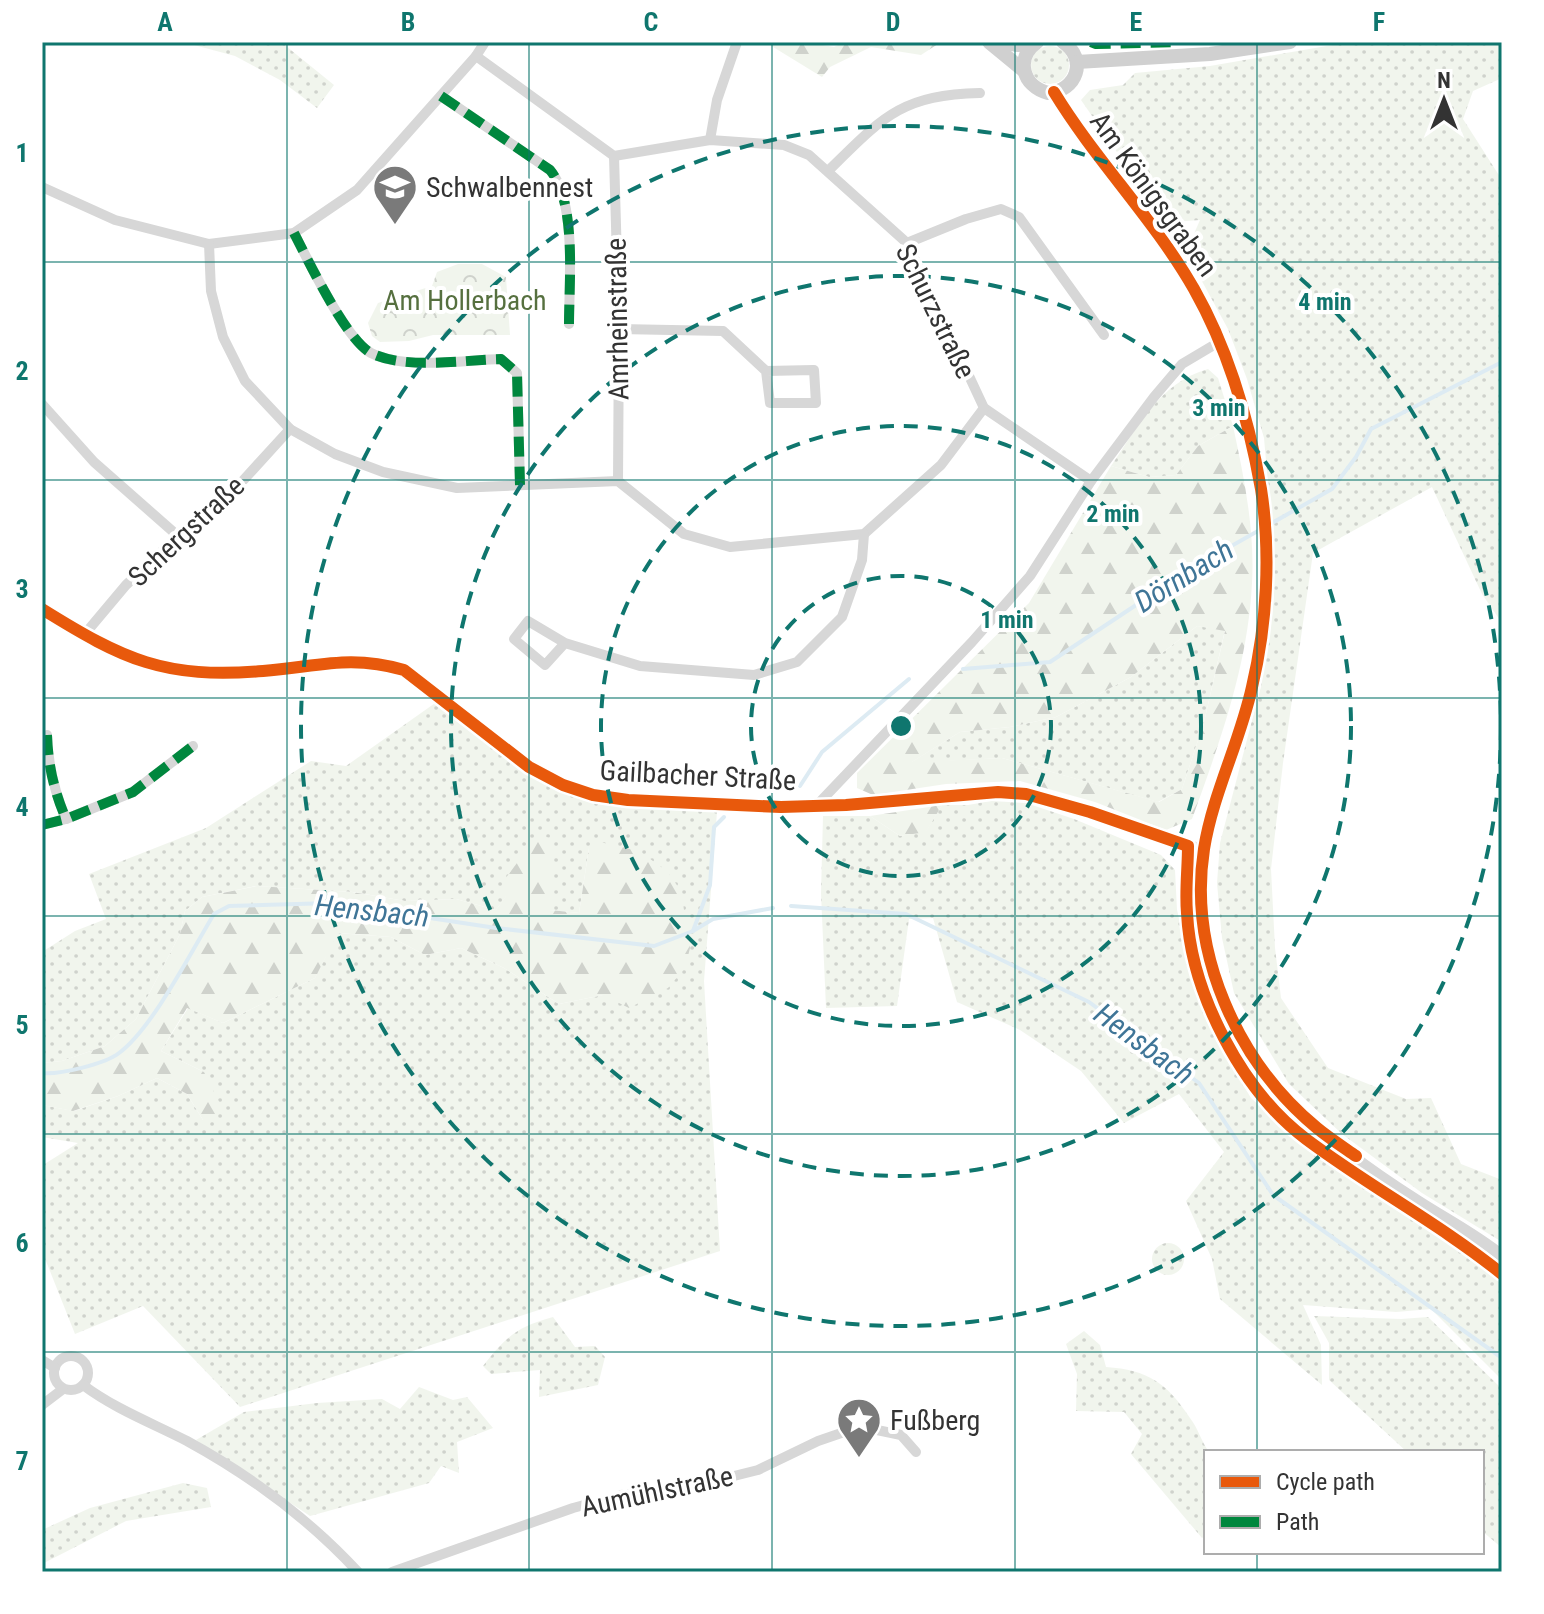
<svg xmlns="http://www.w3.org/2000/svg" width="1544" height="1614" viewBox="0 0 1544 1614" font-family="'Roboto Condensed',sans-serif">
<defs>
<pattern id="grass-dots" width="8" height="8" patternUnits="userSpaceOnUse" patternTransform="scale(2)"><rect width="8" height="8" fill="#f1f5ed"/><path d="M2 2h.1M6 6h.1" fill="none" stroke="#cfd2cc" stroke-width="1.8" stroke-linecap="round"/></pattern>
<pattern id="forest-firs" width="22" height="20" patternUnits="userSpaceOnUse" patternTransform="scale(2)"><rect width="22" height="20" fill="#f1f5ed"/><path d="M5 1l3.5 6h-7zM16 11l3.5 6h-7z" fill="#cfd2cc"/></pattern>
<pattern id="park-crowns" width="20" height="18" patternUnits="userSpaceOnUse" patternTransform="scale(2)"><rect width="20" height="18" fill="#f1f5ed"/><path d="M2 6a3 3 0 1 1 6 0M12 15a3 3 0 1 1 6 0" fill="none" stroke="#cfd2cc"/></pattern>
</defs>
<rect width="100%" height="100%" fill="#fff"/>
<g fill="url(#grass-dots)">
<polygon points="183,42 281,42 334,85 317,108 280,80 235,56"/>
<polygon points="1350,42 1502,42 1502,78 1473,91 1463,119 1502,180 1502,623 1482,594 1432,487 1313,553 1283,763 1271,869 1275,948 1281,998 1328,1068 1406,1099 1431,1098 1461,1164 1502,1180 1502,1242 1422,1193 1342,1134 1289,1084 1234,993 1222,938 1217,883 1220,843 1261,686 1274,598 1274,552 1264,438 1247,379 1228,329 1186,252 1200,220 1173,222 1157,210 1081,100 1090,90 1123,85 1135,73 1210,66"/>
<circle cx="1050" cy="65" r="19"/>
<path d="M1208,369l10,9 15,48 -35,20 -22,29 -27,2 -38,-11c27,-39 48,-83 97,-97z"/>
<polygon points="1197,626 1225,630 1204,722 1182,789 1158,802 1002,758 910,763 960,732 1010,727 1056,717 1131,677"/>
<polygon points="438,701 525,771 583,800 717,812 704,981 720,1251 240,1407 143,1306 75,1334 42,1251 42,1175 43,1165 78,1143 42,1137 42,1105 74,1111 118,1096 157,1078 187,1094 203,1120 204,1072 161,1051 188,1008 223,1023 315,978 337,933 391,937 425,955 461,948 504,968 559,1004 603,995 589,848 579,913 550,910 550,838 496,910 456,899 405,901 353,892 256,886 202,897 185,911 180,934 136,1019 105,1046 62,1061 42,1063 42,952 75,931 106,919 89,874 206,828 311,761 346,766"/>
<polygon points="991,801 1026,803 1074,819 1161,855 1175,870 1177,910 1200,1001 1216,1040 1251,1098 1300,1143 1460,1249 1502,1283 1502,1380 1431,1309 1396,1312 1303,1305 1321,1345 1322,1385 1220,1299 1212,1259 1186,1201 1224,1152 1179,1094 1124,1123 1081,1071 1020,1030 957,1002 933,918 909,919 897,1006 826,1008 821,893 823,816 870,816 900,836 926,831 942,805 968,805"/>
<circle cx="1168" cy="1259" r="16"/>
<polygon points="1314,1316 1401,1319 1428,1317 1502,1389 1502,1548 1482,1531 1482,1452 1407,1452 1329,1380 1329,1343"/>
<path d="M553,1317l22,30 20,-1 10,11 -7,28 -59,12 1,-27 -49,4 -8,-8c23,-29 33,-39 70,-49z"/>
<path d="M1084,1331l16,14 6,22c42,3 61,16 84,51 8,10 11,23 19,34h-3v83l-4,3 -71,-84 11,-20 -18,-22 -48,-1 1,-37 -11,-30z"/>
<polygon points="419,1387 453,1400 467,1397 493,1428 457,1442 459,1473 441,1466 429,1483 310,1516 196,1440 244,1412 317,1403 382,1399 400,1409"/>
<polygon points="183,1483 207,1488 211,1507 126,1521 42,1564 42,1530 90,1508"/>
</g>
<g fill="url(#forest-firs)" fill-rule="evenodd">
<polygon points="765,42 806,42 834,47 844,42 941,42 921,55 871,47 830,67 822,77"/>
<path d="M1233,426c11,51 22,104 19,157 -4,82 -32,159 -60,236l-26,11 -71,-28 -75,-21 -74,3 -73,11 -16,-7v-15l172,-170 82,-137 38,11 27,-2 22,-29zM1197,626l28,5 -21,91 -22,67 -23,13 -157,-44 -90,4 48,-30 50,-5 46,-10 75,-40z"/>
<polygon points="942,805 926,832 900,836 870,816"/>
<polygon points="538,835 550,838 550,910 579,913 589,848 600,842 639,851 667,871 681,891 690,948 685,968 668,988 629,1008 603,995 559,1004 504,968 461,948 425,955 391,937 338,933 315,978 223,1023 187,1008 161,1051 204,1072 224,1112 203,1120 187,1094 157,1078 118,1096 73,1111 42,1105 42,1063 62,1061 105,1046 136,1019 180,934 185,911 202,897 257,886 352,892 405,901 456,899 496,910 506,896 505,879"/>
</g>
<polygon fill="url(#park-crowns)" points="458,264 482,264 506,277 510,335 433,335 409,341 380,342 372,336 368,323 378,303 432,286 437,272"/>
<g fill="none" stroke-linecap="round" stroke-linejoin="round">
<g stroke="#ddebf3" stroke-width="4">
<polyline points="963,669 1050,662 1189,570 1332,489 1356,457 1371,429 1502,362"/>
<polyline points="800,786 822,752 909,679"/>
<polyline points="791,906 906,914 1089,1002 1199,1083 1273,1195 1502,1358"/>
<polyline points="693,931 710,885 714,827 724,817"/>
<path d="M42,1073c17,2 63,-9 77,-20 33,-24 72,-101 95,-139l15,-8 102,-3 165,25 158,18 39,-15 20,-12 60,-11"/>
</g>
<g stroke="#d7d7d7" stroke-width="10">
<polyline points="476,56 614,156 710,140 784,145 809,155 907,243 984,408 1091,481"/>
<path d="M441,96l109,74c27,32 19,112 19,154"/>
<polyline points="710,140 717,100 737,42"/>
<polyline points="614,156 619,329 618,481"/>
<path d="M829,170c54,-53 72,-75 151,-77"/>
<polyline points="42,187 115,220 209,244 294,233 357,190 476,56 485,42"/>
<path d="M294,233c14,27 52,107 77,120 34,17 92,7 130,6l16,14 3,112"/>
<polyline points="907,243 966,219 1001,209 1019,217 1104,335"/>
<polyline points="209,244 211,291 223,337 245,381 290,429 335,454 383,472 457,488 618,481 684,534 730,547 864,534 941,465 984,408"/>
<polyline points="619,329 723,331 766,371 814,370 816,403 770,403 766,371"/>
<polyline points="42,404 94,462 178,536"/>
<polyline points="84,635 126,585 178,536 238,486 290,429"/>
<polyline points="565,643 545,665 514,639 528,621 565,643 640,666 754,675 797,662 842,617 862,560 864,534"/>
<path d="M47,735c1,30 7,56 19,84"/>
<polyline points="818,804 972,642 1030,576 1091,481 1154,397 1182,364 1219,342"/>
<polyline points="42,825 66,819 133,792 193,746"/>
<circle cx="71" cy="1373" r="17"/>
<polyline points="42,1360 55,1368"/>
<path d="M83,1385c32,24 69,38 104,56 64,35 122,78 171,131"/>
<polyline points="42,1405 63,1389"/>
<polyline points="392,1572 573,1508 621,1495 706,1483 758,1470 818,1441 850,1430 877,1430 901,1435 916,1452"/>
</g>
<g stroke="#d7d7d7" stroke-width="12">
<path d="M1054,92c41,69 98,126 139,195 34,57 60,141 68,207 8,63 5,128 -8,190 -10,47 -31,91 -43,137 -26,101 9,210 82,283 36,36 81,69 124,96 29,19 59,34 86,56"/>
<path d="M42,609c82,51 122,70 221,62 54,-4 86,-17 141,-1l125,97 34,18 30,10 35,5 153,7 65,-2 152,-13 28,2 64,18 114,39"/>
</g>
<g stroke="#d0d0d0" stroke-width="14">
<polyline points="989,42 1023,70"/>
<polyline points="998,42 1018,45 1035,43"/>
<path d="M1037,42c-22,16 -15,44 11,51 29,-2 40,-34 15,-51"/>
<polyline points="1077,62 1210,54 1290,42"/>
</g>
<g stroke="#00873e" stroke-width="10" stroke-dasharray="20 10" stroke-linecap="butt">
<polyline points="1091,42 1096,44 1180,42"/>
<path d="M441,96l109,74c27,32 19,112 19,154"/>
<path d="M294,233c14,27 52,107 77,120 34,17 92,7 130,6l16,14 3,112"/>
<path d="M47,735c1,30 7,56 19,84"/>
<polyline points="42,825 66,819 133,792 193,746"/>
</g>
<g stroke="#fff" stroke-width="17">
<g id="cycleway">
<path d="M1054,92c42,69 100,127 140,197 34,60 55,132 67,200 10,64 6,135 -9,198 -12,55 -39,106 -48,162 -16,103 33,213 113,279 12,10 26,19 39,28"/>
<path d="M42,609c82,51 122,70 221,62 54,-4 86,-17 141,-1l125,97 34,18 30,10 35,5 153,7 65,-2 152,-13 28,2 64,18 98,34c0,22 -3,45 -1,67 4,80 55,178 119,226 64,48 134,85 196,135"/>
</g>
</g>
<use href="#cycleway" stroke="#e8590c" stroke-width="12"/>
</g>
<path fill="none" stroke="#0f766e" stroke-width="2" stroke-opacity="0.55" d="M287,42v1530M529,42v1530M772,42v1530M1015,42v1530M1257,42v1410M42,262h1460M42,480h1460M42,698h1460M42,916h1460M42,1134h1460M42,1352h1460M1257,1552v20"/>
<g fill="none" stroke="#0f766e" stroke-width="4" stroke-dasharray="14 10">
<circle cx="901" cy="726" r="150"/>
<circle cx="901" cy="726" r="300"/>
<circle cx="901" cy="726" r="450"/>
<circle cx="901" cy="726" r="600"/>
</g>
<defs>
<g id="school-pin" transform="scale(2.3)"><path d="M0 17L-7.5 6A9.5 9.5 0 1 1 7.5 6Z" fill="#7a7a7a" stroke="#fff"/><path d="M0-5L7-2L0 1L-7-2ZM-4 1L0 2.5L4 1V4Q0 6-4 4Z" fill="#fff"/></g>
<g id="sight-pin" transform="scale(2.3)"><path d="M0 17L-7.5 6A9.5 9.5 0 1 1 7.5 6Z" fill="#7a7a7a" stroke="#fff"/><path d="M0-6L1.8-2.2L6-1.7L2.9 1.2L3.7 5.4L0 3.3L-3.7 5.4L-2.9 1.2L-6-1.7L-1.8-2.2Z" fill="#fff"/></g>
</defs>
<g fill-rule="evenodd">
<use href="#school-pin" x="395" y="187"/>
<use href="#sight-pin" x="859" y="1420"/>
</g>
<g text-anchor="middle" stroke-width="8" stroke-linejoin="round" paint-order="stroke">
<g font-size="28" fill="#333" stroke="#fff" text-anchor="start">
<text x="426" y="197">Schwalbennest</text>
<text x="890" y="1430">Fußberg</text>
</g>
<g font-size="28" fill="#333" stroke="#fff">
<text transform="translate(1154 194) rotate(54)" y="10">Am Königsgraben</text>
<text transform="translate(936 311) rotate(64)" y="10">Schurzstraße</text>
<text transform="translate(617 319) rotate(-91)" y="10">Amrheinstraße</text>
<text transform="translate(186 531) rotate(-43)" y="10">Schergstraße</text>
<text transform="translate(698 775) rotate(3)" y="10">Gailbacher Straße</text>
<text transform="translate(657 1491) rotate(-12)" y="10">Aumühlstraße</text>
</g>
<g font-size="28" fill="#56703f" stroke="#fff">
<text x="465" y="310">Am Hollerbach</text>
</g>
<g font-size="30" font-style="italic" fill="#3f7597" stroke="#fff">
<text transform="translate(1184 576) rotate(-32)" y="10">Dörnbach</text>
<text transform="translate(372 911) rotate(6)" y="10">Hensbach</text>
<text transform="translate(1144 1044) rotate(36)" y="10">Hensbach</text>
</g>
</g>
<circle cx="901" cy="726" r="12" fill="#0f766e" stroke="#fff" stroke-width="4"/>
<g font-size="24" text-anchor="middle" font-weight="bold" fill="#0f766e" stroke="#fff" stroke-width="8" stroke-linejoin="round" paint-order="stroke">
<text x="1325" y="310">4 min</text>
<text x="1219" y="416">3 min</text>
<text x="1113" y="522">2 min</text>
<text x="1007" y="628">1 min</text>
</g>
<rect width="1544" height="1614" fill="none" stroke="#ffffff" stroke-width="88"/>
<rect x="1204" y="1450" width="280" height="104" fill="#ffffff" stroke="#adadad" stroke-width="2"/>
<rect x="1220" y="1476" width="40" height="12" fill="#e8590c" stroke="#adadad" stroke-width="2"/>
<text x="1276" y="1490" font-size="24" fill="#333333">Cycle path</text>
<rect x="1220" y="1516" width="40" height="12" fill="#00873e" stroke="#adadad" stroke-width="2"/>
<text x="1276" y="1530" font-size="24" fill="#333333">Path</text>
<g transform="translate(1444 100)" stroke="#ffffff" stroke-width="6" paint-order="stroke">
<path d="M0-6L14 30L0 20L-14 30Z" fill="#333333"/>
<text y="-12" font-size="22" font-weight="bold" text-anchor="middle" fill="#333333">N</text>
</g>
<rect x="44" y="44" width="1456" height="1526" fill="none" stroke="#0f766e" stroke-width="3"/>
<g font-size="26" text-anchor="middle" font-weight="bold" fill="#0f766e">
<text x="165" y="31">A</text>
<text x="408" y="31">B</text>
<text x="651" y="31">C</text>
<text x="893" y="31">D</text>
<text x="1136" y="31">E</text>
<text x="1379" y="31">F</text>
<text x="22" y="162">1</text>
<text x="22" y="380">2</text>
<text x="22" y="598">3</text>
<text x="22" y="816">4</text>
<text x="22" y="1034">5</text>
<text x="22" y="1252">6</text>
<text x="22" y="1470">7</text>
</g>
</svg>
